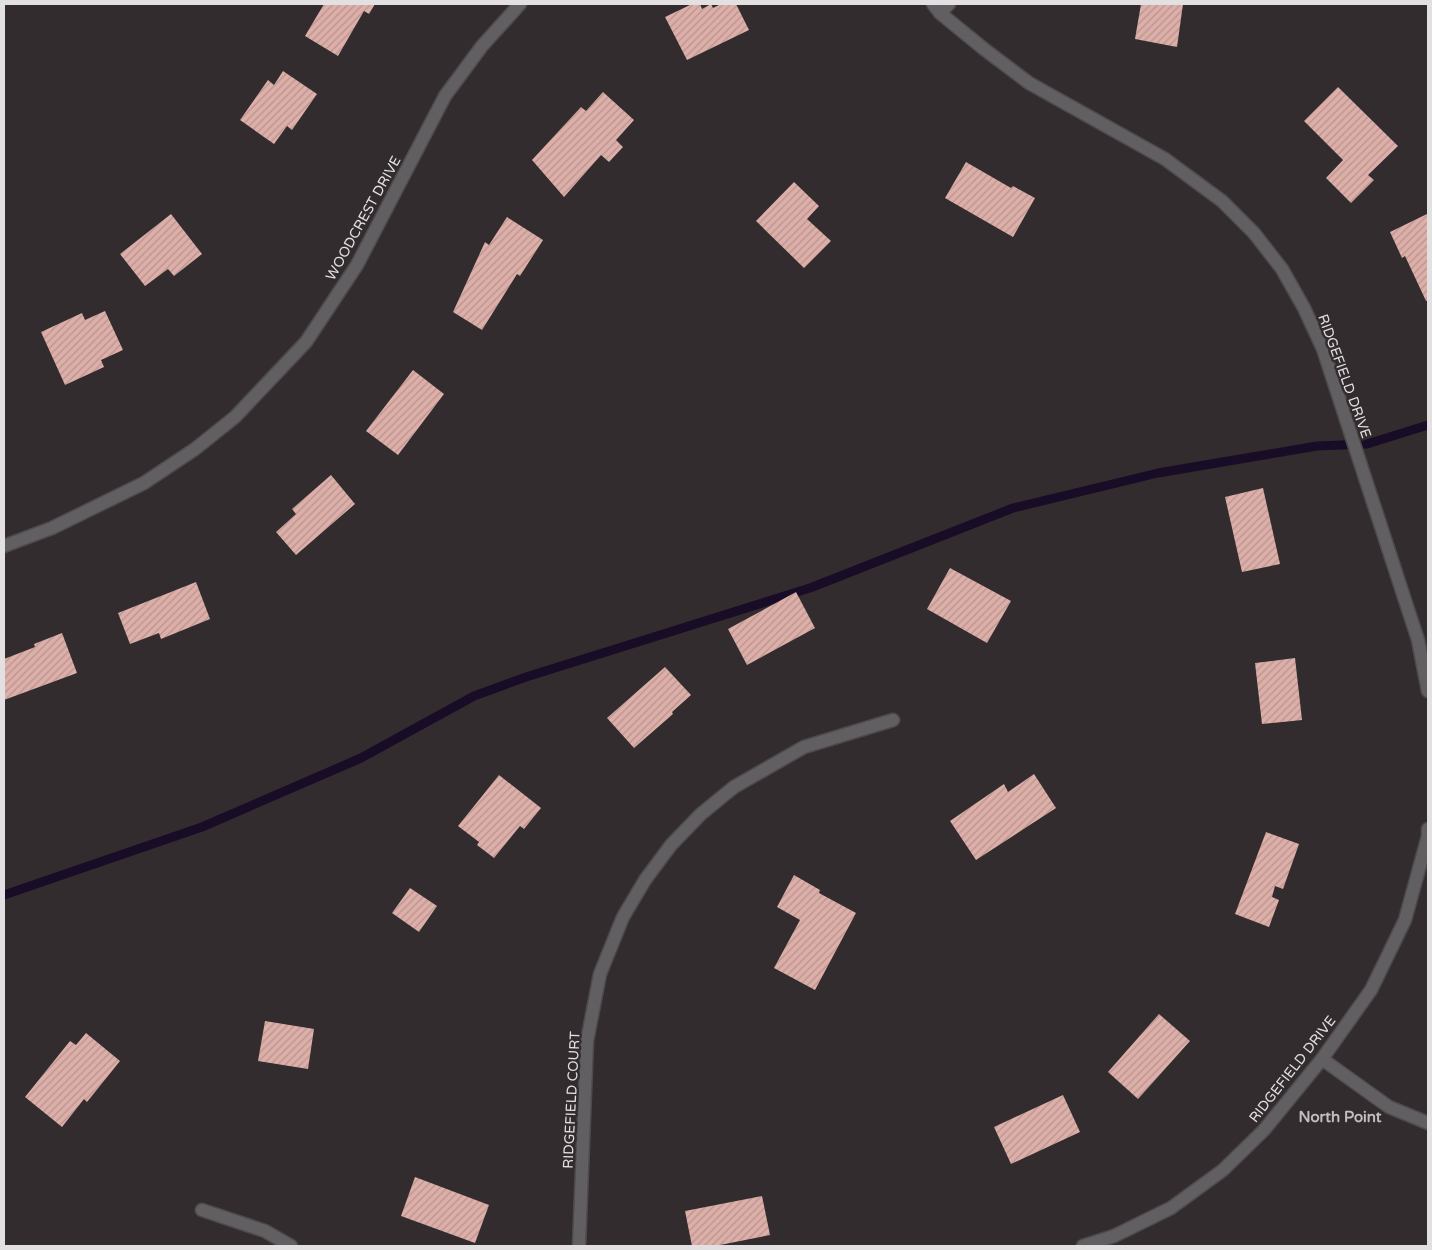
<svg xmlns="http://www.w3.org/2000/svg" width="1432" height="1250" viewBox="0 0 1432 1250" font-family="'Varela Round',sans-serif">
<defs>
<pattern id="building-hatch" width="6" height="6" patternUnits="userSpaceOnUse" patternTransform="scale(1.25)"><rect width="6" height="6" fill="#ddafa8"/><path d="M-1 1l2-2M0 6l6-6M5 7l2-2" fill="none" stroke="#b7948f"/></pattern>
</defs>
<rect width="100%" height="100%" fill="#322c2e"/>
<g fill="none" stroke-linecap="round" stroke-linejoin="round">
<polyline stroke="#180c27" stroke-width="9" points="4,895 202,827 361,758 474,696 526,677 810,588 1013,508 1158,473 1317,446 1367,444 1428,425"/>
</g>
<g fill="url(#building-hatch)">
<polygon points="324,4 375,4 369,14 364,11 338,56 305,36"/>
<polygon points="692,4 700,4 702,9 711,4 713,8 721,4 736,4 749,30 687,60 665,17"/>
<polygon points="1141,4 1183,4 1177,47 1135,39"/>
<polygon points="283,71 317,94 292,130 287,126 274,144 240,120 268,80 274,85"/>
<polygon points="1338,87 1398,146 1368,175 1374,180 1351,203 1326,178 1343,160 1304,121"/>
<polygon points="603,92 634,120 616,140 623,147 609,162 601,155 564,197 532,160 581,107 586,111"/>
<polygon points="966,162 1011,188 1013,186 1035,198 1013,237 945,198"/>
<polygon points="794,182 819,206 807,219 831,241 804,268 756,221"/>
<polygon points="171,214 202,254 174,276 168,269 145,286 120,254"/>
<polygon points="1427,214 1428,217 1428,300 1426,301 1405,256 1402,258 1390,232"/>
<polygon points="507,217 543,240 520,276 517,274 482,330 453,312 485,242 489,245"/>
<polygon points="105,311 123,350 101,360 104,367 65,385 41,332 82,313 85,320"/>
<polygon points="413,370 444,394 398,455 366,431"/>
<polygon points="331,475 355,504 296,555 276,532 296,514 292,509"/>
<polygon points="1263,488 1280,564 1242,572 1225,497"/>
<polygon points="950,568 1011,601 987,643 927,609"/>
<polygon points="196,582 210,619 161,639 159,633 130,644 118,613"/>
<polygon points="796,592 815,628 747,665 728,629"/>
<polygon points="62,633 77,673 4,700 4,659 35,647 34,644"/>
<polygon points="1295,658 1302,720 1262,724 1255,663"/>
<polygon points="665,667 691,695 672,712 673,714 634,748 607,718"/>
<polygon points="1034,774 1056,808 976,860 950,821 1004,784 1008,792"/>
<polygon points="499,775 541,808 524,829 520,826 494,858 477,845 479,842 458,826"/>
<polygon points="1266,832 1299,844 1283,889 1275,886 1272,897 1279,900 1269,927 1235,914"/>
<polygon points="794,875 820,890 819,893 856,913 815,990 774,968 800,920 777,907"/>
<polygon points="410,888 437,906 419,932 392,913"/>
<polygon points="1159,1014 1190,1041 1138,1099 1108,1072"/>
<polygon points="265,1021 314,1029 308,1069 258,1061"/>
<polygon points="86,1033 120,1061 87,1102 84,1099 62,1127 25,1097 70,1041 76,1045"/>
<polygon points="1063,1095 1080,1132 1011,1164 994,1127"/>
<polygon points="415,1177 489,1205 475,1243 401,1216"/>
<polygon points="762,1196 770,1235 715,1246 692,1246 685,1211"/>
</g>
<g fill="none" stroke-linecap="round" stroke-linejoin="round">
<g stroke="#4e494b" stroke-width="15">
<g id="street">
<polyline points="933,4 940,13 984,49 1029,83 1165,159 1222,201 1254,233 1282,269 1304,308 1323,349 1418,640 1428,691"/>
<polyline points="940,13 949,4"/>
<polyline points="4,546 52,528 144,483 195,449 235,417 306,342 357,265 445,96 482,46 520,4"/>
<polyline points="1322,1059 1389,1107 1428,1123"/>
<polyline points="202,1210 265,1231 291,1246"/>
<polyline points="579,1246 587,1041 600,974 623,917 645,880 671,845 701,814 734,787 804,747 893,720"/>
<polyline points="1083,1246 1114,1236 1171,1208 1223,1170 1264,1130 1322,1059 1371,990 1405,920 1428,836 1428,829"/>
</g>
</g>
<use href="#street" stroke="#615f61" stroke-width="12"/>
</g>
<g text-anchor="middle" stroke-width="5" stroke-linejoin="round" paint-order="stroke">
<g font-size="14" fill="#e3e0e1" stroke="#322c2e">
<text transform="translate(363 218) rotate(-61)" y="5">WOODCREST DRIVE</text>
<text transform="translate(1345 376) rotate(70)" y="5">RIDGEFIELD DRIVE</text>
<text transform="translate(1292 1069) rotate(-52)" y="5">RIDGEFIELD DRIVE</text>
<text transform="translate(571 1100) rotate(-87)" y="5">RIDGEFIELD COURT</text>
</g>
<g font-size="15" font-weight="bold" fill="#c3bdbf" stroke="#322c2e">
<text x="1340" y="1122">North Point</text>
</g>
</g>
<rect width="1432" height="1250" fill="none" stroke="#e3e0e1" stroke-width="10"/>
</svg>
